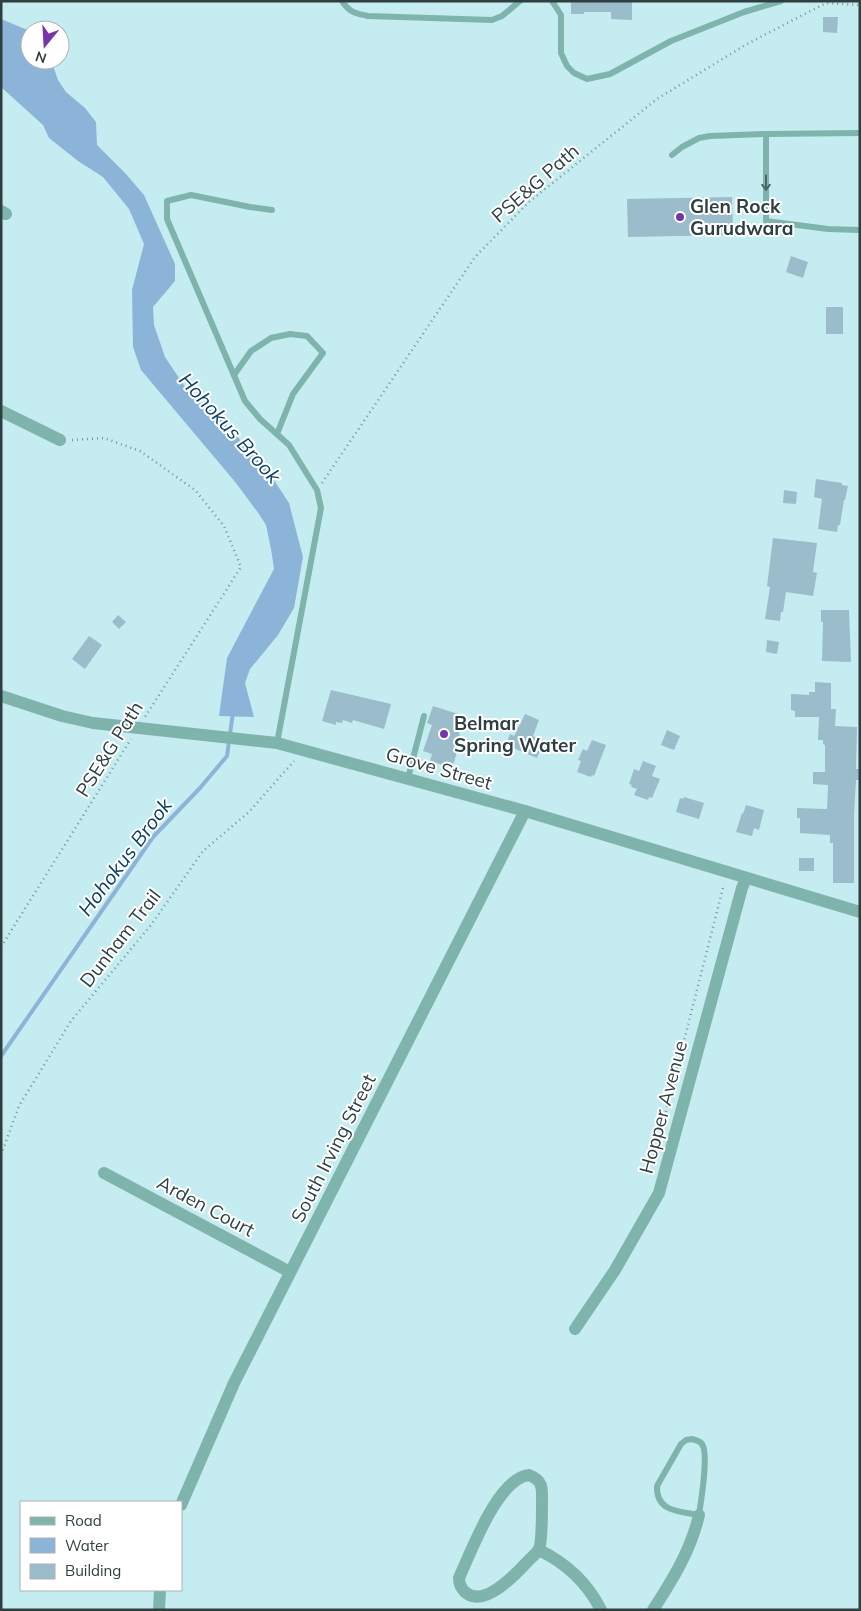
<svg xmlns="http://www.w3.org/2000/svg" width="861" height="1611" viewBox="0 0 861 1611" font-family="Mulish,sans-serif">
<rect width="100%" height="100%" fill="#c5ecf0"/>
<polygon fill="#8cb4d8" points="1,19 30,31 30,60 51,60 58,80 66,92 85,108 96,122 97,145 126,174 144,195 175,264 175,281 153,307 154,325 165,357 183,384 197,400 220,417 270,474 289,503 303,557 294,608 278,635 250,669 245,683 254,717 219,716 227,658 274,569 271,549 266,525 259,514 236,483 141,370 133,347 132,290 144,244 129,209 103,177 78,161 49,138 43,125 1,87"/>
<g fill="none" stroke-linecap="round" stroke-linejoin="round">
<polyline stroke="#8cb4d8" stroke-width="4" points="1,1056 153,837 200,788 227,756 233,712"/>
</g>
<g fill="#9bbdcb">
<polygon points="571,1 632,1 632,20 611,19 611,12 584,12 584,14 571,14"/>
<polygon points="823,17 838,17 837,33 823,32"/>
<polygon points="732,197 733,235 628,237 627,199"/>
<polygon points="791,256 808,262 803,278 786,272"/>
<rect x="826" y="307" width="17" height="27"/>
<polygon points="816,479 842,483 842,485 848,486 845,500 844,500 840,525 838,525 837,532 818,529 822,499 814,497"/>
<polygon points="784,490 797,492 796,504 783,503"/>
<polygon points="773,538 817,543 813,572 817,573 813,596 786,592 783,612 781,612 780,621 765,619 770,587 767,586"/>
<polygon points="821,610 849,610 851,662 822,661 823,622 821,622"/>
<polygon points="118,615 126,622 119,629 112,622"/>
<polygon points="89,636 102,645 85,669 72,659"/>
<polygon points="767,640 779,642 777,654 766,652"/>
<polygon points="815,682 831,683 831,709 836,709 835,726 857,727 856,769 859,769 859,780 856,780 854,815 854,883 833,883 833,843 830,843 830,835 800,833 800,818 797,818 797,808 827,809 828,785 813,784 813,772 825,772 825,745 823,744 823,740 818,740 819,717 795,717 795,711 791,710 791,694 809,695 809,692 815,692"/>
<polygon points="331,690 391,704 384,729 353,720 352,723 343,720 342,723 336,722 336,725 322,721"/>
<polygon points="433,706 458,714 460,743 452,768 430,761 432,754 423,751 432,725 427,723"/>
<polygon points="525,714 539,720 533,736 544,741 537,758 506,745 510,734 514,736"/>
<polygon points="667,730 680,736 674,750 661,745"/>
<polygon points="592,740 606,745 594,776 592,775 591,777 577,772 581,761 578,760 583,749 587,751"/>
<polygon points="643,761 656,766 652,776 660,779 652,798 649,797 648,800 634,795 637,789 631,787 632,785 629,784 634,769 639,771"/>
<polygon points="684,797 704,803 699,819 676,812 680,798 683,799"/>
<polygon points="746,805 764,810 759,830 754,828 752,836 736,832 742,813 743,814"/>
<rect x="799" y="858" width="15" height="13"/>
</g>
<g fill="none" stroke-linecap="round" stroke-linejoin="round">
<g stroke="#799598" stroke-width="2.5" stroke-dasharray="1 4" stroke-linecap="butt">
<polyline points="72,440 104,438 140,451 195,490 224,526 241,567 145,717"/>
<polyline points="322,483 475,257 529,202 657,99 747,44 826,3 860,5"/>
<polyline points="1,947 131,739"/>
<polyline points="1,1155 19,1106 71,1021 151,925 203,851 249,812 294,761"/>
<polyline points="651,1170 724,884"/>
</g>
<g stroke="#7fb4ac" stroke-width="6">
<path d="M342,1c8,12 13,12 26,15l124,4 10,-4 18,-15"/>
<polyline points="552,1 561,15 561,53 567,66 574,73 587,79 610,74 671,41 744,12 781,1"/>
<polyline points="766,134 766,221 828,229 860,230"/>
<polyline points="672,155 682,147 699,138 710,136 766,134 860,133"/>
<polyline points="272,210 250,207 191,195 167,201 167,219 245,401 260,419 289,445 317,490 321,508 277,743"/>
<polyline points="234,375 251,351 271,338 290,334 307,336 323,353 293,394 277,434"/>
<polyline points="408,778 424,716"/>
<path d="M692,1439c4,1 8,2 10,5 7,10 -1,57 -3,71 -20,-4 -43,-3 -42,-29l24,-42 5,-4z"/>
</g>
<g stroke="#7fb4ac" stroke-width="12">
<polyline points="1,211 6,214"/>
<polyline points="1,411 60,440"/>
<polyline points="1,696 62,716 93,723 277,743 525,811 860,912"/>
<polyline points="104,1173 290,1272"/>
<polyline points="575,1329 615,1270 659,1193 742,888 746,878"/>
<path d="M529,1475c15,6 13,14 13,28 0,9 0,39 -3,46 -2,4 -8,9 -11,12 -12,13 -44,48 -63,31 -4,-4 -6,-8 -6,-14 12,-26 39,-100 70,-103z"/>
<polyline points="181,1505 234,1383 525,811"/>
<path d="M539,1550c27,13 48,32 62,60"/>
<polyline points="159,1610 160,1590"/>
<path d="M653,1610c20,-31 38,-60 46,-95"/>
</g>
</g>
<defs><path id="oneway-shaft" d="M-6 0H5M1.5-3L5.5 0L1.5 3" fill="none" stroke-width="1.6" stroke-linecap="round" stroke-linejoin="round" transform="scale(1.25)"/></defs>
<use stroke="#4b6866" href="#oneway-shaft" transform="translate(766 183) rotate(90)"/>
<g fill="#7735aa" stroke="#fff" stroke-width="2">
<circle cx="680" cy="217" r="5"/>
<circle cx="444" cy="734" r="5"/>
</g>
<g text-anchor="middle" stroke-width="4" stroke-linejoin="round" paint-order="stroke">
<g font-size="19" fill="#2f3f41" stroke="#fff">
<text transform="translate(535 183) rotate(-41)" y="7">PSE&amp;G Path</text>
<text transform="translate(109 749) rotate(-58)" y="7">PSE&amp;G Path</text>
<text transform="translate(439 768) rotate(16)" y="7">Grove Street</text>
<text transform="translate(120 938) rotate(-52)" y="7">Dunham Trail</text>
<text transform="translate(663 1107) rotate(-75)" y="7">Hopper Avenue</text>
<text transform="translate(333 1148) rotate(-63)" y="7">South Irving Street</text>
<text transform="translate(206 1206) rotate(28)" y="7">Arden Court</text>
</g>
<g font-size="19" font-weight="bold" fill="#2f3f41" stroke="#fff" text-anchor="start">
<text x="690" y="213">Glen Rock<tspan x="690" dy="22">Gurudwara</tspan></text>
<text x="454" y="730">Belmar<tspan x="454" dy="22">Spring Water</tspan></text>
</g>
<g font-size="20" font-style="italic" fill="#0e3e60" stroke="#fff">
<text transform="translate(230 428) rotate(48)" y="7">Hohokus Brook</text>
<text transform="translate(125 857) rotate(-53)" y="7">Hohokus Brook</text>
</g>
</g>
<rect width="861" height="1611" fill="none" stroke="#2f3f41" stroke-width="5"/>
<rect x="20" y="1501" width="162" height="90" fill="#ffffff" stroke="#acb2b3"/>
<rect x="30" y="1517" width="25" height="8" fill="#7fb4ac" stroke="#acb2b3"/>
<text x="65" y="1526" font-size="15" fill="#2f3f41">Road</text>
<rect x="30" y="1538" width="25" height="15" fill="#8cb4d8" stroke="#acb2b3"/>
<text x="65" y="1551" font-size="15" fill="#2f3f41">Water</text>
<rect x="30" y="1564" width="25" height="15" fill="#9bbdcb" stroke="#acb2b3"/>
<text x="65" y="1576" font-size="15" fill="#2f3f41">Building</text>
<g transform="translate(45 45) rotate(198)"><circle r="24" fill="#ffffff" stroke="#acb2b3"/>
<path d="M0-4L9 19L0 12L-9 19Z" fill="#7735aa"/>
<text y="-8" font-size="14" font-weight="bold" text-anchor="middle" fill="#2f3f41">N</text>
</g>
</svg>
